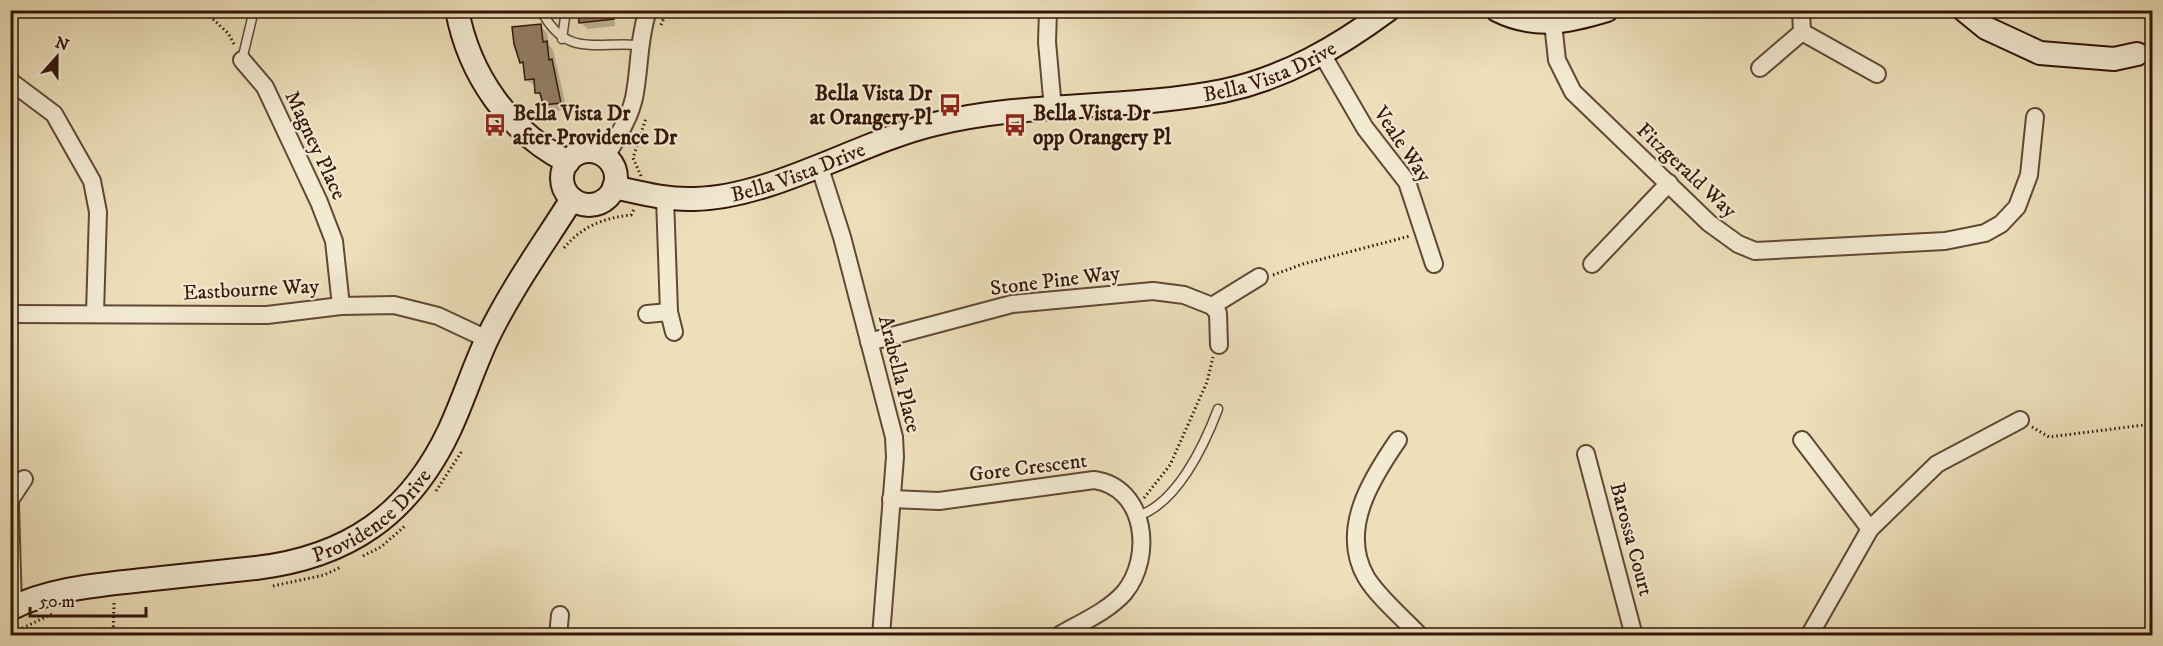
<svg xmlns="http://www.w3.org/2000/svg" width="2163" height="646" viewBox="0 0 2163 646" font-family="'IM FELL DW Pica',serif">
<rect width="100%" height="100%" fill="#ecdfba"/>
<filter id="stains"><feTurbulence type="fractalNoise" baseFrequency=".00333" numOctaves="4"/><feColorMatrix values="0 0 0 0 .2 0 0 0 0 .09 0 0 0 0 .02 0 0 0 .5 -.17"/></filter>
<radialGradient id="worn" r=".72"><stop offset=".6" stop-color="#630" stop-opacity="0"/><stop offset="1" stop-color="#630" stop-opacity=".3"/></radialGradient>
<g fill="#0003">
<polygon points="614,10 615,26 588,29 580,22"/>
<polygon points="540,26 547,33 549,45 553,50 567,110 551,111 537,92 536,86 526,80 525,66 521,62"/>
</g>
<g fill="#937e65" stroke="#331509" stroke-width="1.5">
<polygon points="578,10 614,10 614,19 579,23"/>
<polygon points="541,24 543,42 547,41 549,60 552,59 561,103 543,105 540,93 535,93 534,79 525,80 523,62 520,63 514,44 512,27"/>
</g>
<g fill="none" stroke-linecap="round" stroke-linejoin="round">
<g stroke="#614835" stroke-width="11">
<g id="lane">
<path d="M541,10c24,47 52,32 98,35"/>
<polyline points="562,39 566,10"/>
<polyline points="242,60 254,10"/>
<path d="M1138,516c39,-13 66,-70 80,-107"/>
</g>
</g>
<g stroke="#614835" stroke-width="20">
<g id="street">
<polyline points="1048,10 1047,42 1053,109"/>
<polyline points="1553,23 1557,60 1573,92 1709,223 1738,244 1755,251 1945,241 1985,233 2001,224 2017,207 2029,175 2035,117"/>
<polyline points="1802,32 1877,74"/>
<polyline points="1322,54 1365,128 1407,182 1434,264"/>
<polyline points="242,60 265,87 319,202 334,241 341,306"/>
<polyline points="1760,68 1802,32 1801,10"/>
<polyline points="10,81 54,114 92,181 98,212 95,314"/>
<path d="M605,158c11,-19 24,-38 29,-60 6,-29 4,-58 14,-88"/>
<polyline points="819,165 842,237 894,437 895,457 881,636"/>
<polyline points="665,198 669,312 674,332"/>
<polyline points="1592,264 1669,183"/>
<polyline points="1212,306 1259,277"/>
<polyline points="10,314 267,315 341,306 394,305 438,316 487,339"/>
<polyline points="647,314 669,312"/>
<polyline points="869,342 1012,304 1153,291 1184,295 1212,306 1218,313 1219,345"/>
<path d="M1398,440c-27,39 -59,90 -32,137 11,19 38,42 54,59"/>
<polyline points="1802,440 1870,529"/>
<polyline points="1586,454 1634,636"/>
<path d="M891,499l48,2 155,-21c52,7 60,77 30,113 -17,19 -44,30 -66,43"/>
<polyline points="10,500 24,479"/>
<polyline points="10,504 13,608"/>
<polyline points="558,636 560,615"/>
<polyline points="1809,636 1870,529 1937,464 2020,420"/>
</g>
</g>
<g stroke="#331509" stroke-width="26">
<g id="secondary">
<path d="M457,10c12,65 52,122 111,152"/>
<path d="M1497,10c38,19 71,12 110,0"/>
<polyline points="1964,10 1986,28 2040,53 2114,59 2137,54"/>
<circle cx="589" cy="178" r="27"/>
<path id="s1" d="M614,187c27,6 53,13 80,12 77,-1 165,-57 241,-75 94,-23 193,-14 288,-33 62,-13 115,-44 165,-81"/>
<path id="s2" d="M10,609c40,-21 89,-24 133,-29 37,-4 75,-8 113,-12 92,-11 153,-53 193,-137 14,-30 24,-62 38,-92 24,-50 56,-94 85,-140"/>
</g>
</g>
<g stroke="#331509" stroke-width="3" stroke-dasharray="1.5 3" stroke-linecap="butt">
<polyline points="203,10 228,33 234,44"/>
<polyline points="661,25 667,10"/>
<polyline points="641,176 633,158 646,118"/>
<path d="M564,248c18,-22 40,-30 67,-33l3,-6"/>
<polyline points="1273,275 1303,264 1410,236"/>
<polyline points="2032,427 2049,437 2152,424"/>
<polyline points="436,491 462,451"/>
<polyline points="1144,498 1170,465 1207,382 1213,357"/>
<polyline points="363,556 381,547 406,525"/>
<polyline points="273,586 324,575 341,567"/>
<polyline points="10,634 52,614"/>
<polyline points="113,636 114,603"/>
</g>
<use href="#lane" stroke="#f3ead2" stroke-width="8"/>
<use href="#street" stroke="#f3ead2" stroke-width="16"/>
<use href="#secondary" stroke="#f3ead2" stroke-width="22"/>
</g>
<defs>
<g id="bus-bare" transform="scale(1.8)"><path d="M-5-6H5V4H4V6H2V4H-2V6H-4V4H-5ZM-3.5-4V0h7V-4ZM-3.5 1.2v1.5H-2V1.2ZM2 1.2v1.5H3.5V1.2Z" fill="#8f2418" stroke="#f3ead2" stroke-width="2.5" paint-order="stroke"/></g>
</defs>
<g fill-rule="evenodd">
<use href="#bus-bare" x="950" y="105"/>
<use href="#bus-bare" x="495" y="125"/>
<use href="#bus-bare" x="1015" y="125"/>
</g>
<g text-anchor="middle" stroke-width="4.5" stroke-linejoin="round" paint-order="stroke">
<g font-size="21" fill="#331509" stroke="#f3ead2">
<text dy="7" stroke="none"><textPath href="#s1" startOffset="675">Bella Vista Drive</textPath></text>
<text transform="translate(1403 144) rotate(56)" y="7">Veale Way</text>
<text transform="translate(316 145) rotate(65)" y="7">Magney Place</text>
<text transform="translate(1687 170) rotate(43)" y="7">Fitzgerald Way</text>
<text dy="7" stroke="none"><textPath href="#s1" startOffset="189">Bella Vista Drive</textPath></text>
<text transform="translate(1055 280) rotate(-7)" y="7">Stone Pine Way</text>
<text transform="translate(251 289) rotate(-3)" y="7">Eastbourne Way</text>
<text transform="translate(900 374) rotate(76)" y="7">Arabella Place</text>
<text transform="translate(1028 467) rotate(-7)" y="7">Gore Crescent</text>
<text dy="7" stroke="none"><textPath href="#s2" startOffset="381">Providence Drive</textPath></text>
<text transform="translate(1632 539) rotate(75)" y="7">Barossa Court</text>
</g>
<g font-size="21" font-weight="bold" fill="#331509" stroke="#f3ead2" text-anchor="start">
<text x="932" y="100" text-anchor="end">Bella Vista Dr<tspan x="932" dy="24">at Orangery Pl</tspan></text>
<text x="513" y="120">Bella Vista Dr<tspan x="513" dy="24">after Providence Dr</tspan></text>
<text x="1033" y="120">Bella Vista Dr<tspan x="1033" dy="24">opp Orangery Pl</tspan></text>
</g>
</g>
<rect width="2163" height="646" fill="none" stroke="#ecdfba" stroke-width="36"/>
<rect x="12" y="12" width="2139" height="622" fill="none" stroke="#331509" stroke-width="3"/>
<rect x="18" y="18" width="2127" height="610" fill="none" stroke="#331509" stroke-width="1.5"/>
<g transform="translate(57 57) rotate(21)" stroke="#f3ead2" stroke-width="4.5" paint-order="stroke">
<path d="M0-4.5L10 22L0 15L-10 22Z" fill="#331509"/>
<text y="-9" font-size="16" font-weight="bold" text-anchor="middle" fill="#331509">N</text>
</g>
<path d="M30 607v9h116v-9" fill="none" stroke="#331509" stroke-width="3"/>
<text x="39" y="607" font-size="18" fill="#331509" stroke="#f3ead2" stroke-width="4.5" paint-order="stroke">50 m</text>
<rect width="100%" height="100%" filter="url(#stains)"/>
<rect width="100%" height="100%" fill="url(#worn)"/>
</svg>
